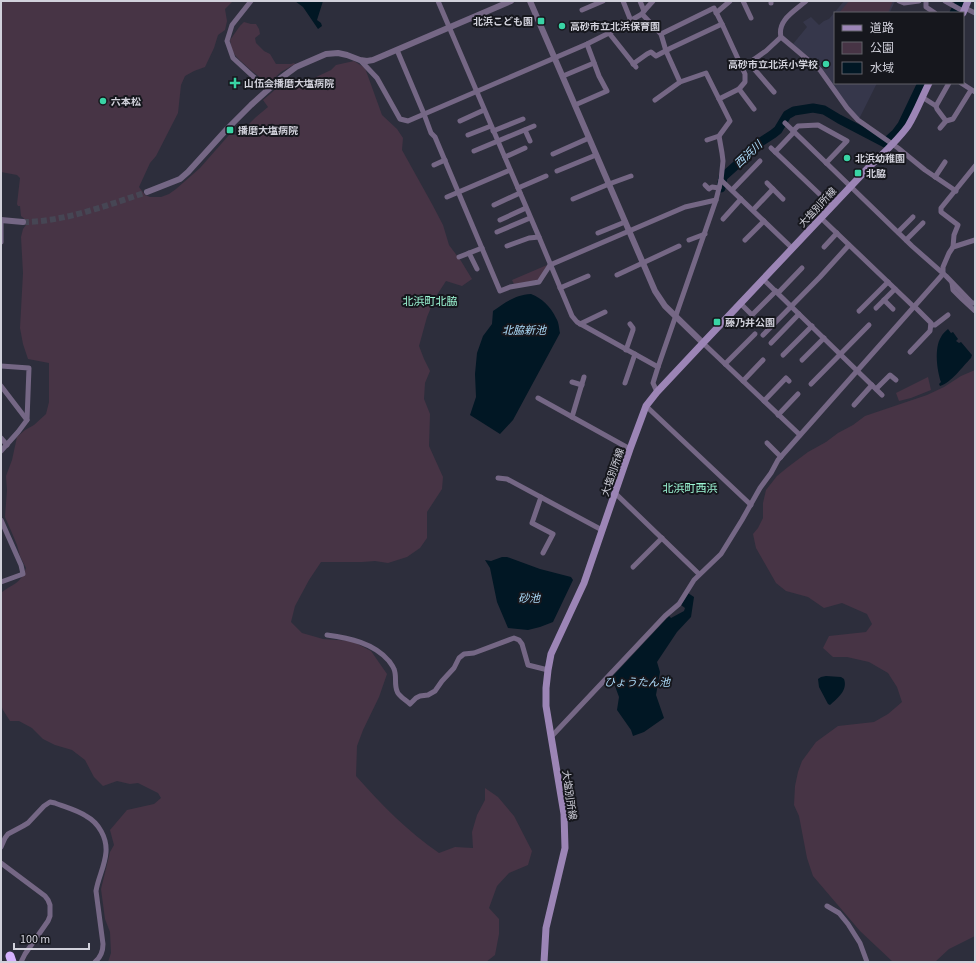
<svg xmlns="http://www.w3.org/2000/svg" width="976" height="963" viewBox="0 0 976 963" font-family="'Source Sans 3','Noto Sans JP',sans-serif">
<rect width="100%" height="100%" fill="#2d2e3c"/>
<polygon fill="#36374b" points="844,1 895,1 890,12 893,13 835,13 835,83 877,83 859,119 848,106 822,68 812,59 797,48 793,44 807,27 803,22 811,17 819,25 824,21 829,19"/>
<g fill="#473445">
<path d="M1,1h232l-8,8 2,12 -2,9 -7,5 -4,13 -9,19 -11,4 -9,5 -4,9 -3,28 -22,43 -6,7 -11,24 6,8 5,2h11l8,-3 7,-5 24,-21 29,-33h9l18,-18 12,-10 -5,-7 14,-12 17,-3 11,-6h7l19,-9 5,-5 18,-4 11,7 17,47 15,14 6,9 -1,12 30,54 11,21 6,20 12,16 11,18 -10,7 -16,-5 -11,17 -8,19 -8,29 5,13 6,12 -5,12 -1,16 6,15 -1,32 14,31 -1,12 -15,23v26l-7,10 -13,9 -19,6 -13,-2 -13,1h-41l-12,18 -14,26 -4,16 11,11 21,6 29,2 19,10 16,23 -8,23 -16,33 -6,16 -1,30c25,28 52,56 83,77l16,-6 18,1 -1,-16 5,-17 8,-15v-12l13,9 16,19 18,35 -4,14 -19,8 -12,13 -8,22 10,11v15l-4,21 -9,7h-378l3,-9 -1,-21 -5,-13 -4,-30 9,-37 4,-7 -4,-15 17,-20 27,-6 7,-6 -3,-5 -20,-10 -8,1 -13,-3 -14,5 -9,-9 -9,-17 -13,-10 -17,-5 -12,-6 -11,-11 -13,-7h-9l-7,-11 -2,-5v-112c12,-10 19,-8 25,-25l-6,-12 -3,-11 -5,-12 -7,-16 2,-27 -1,-14 6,-16 5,-23 8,-7 9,-5 12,-11 3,-12v-39l-21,-4 -5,-15 -3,-16 3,-55 -2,-36 2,-8 5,-7 -7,-6 -1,-10h-2l-1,-2 3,-26 -3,-3 -16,-3z"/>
<polygon points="849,1 893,1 888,13 839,13"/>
<path d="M244,22l7,2h5l3,5 1,5 -5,4 1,5 8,8 6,3 6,10h15l3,-1 1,1 -14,8 -11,10 -4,1c-7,-7 -29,-23 -33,-31 -2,-4 -2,-8 -3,-12 5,-6 8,-13 14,-18z"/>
<polygon points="547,265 539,280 514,284 512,280"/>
<polygon points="975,370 975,936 949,949 935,962 893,962 860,931 813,876 807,858 799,816 794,805 795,786 798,772 802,761 816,742 838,726 874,722 888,714 902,702 897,687 888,673 869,662 847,657 833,657 823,648 829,636 866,632 872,624 867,614 842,603 824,608 808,597 786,591 776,583 756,548 753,534 758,528 763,518 763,503 766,490 777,476 788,467 808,452 826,442 838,433 853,425 865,416 927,395 944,387 961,376"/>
<polygon points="928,377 931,390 911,398 899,401 896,393"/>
</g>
<g fill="#011724">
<polygon points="295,1 323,1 317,20 321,23 322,26 318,29 303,7"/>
<path d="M531,294c11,4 20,13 25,24 3,4 3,11 4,15l-47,87 -13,14 -30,-19 6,-18 -1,-23 2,-21 6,-17 9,-12 1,-13c13,-9 22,-16 38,-17z"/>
<path d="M948,329l3,4 2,-1 5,7 -2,2 3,2 2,-1 11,13 -1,3c-8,8 -20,25 -31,28l-1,-2 2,-2c-4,-12 -7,-34 0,-45 1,-3 4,-5 7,-8z"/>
<polygon points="502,557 507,557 540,569 571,577 573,580 553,622 540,627 528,630 508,628 497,602 490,568 485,560 491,561"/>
<polygon points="688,593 694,597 691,617 677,632 657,662 660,672 656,695 664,718 644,732 633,736 631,730 617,710 619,697 615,686 610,679 669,616 671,618 684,611 685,608 681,605"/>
<path d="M826,676l15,1 3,2c4,11 -6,19 -14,26l-2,-1 -9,-17 -1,-8 3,-2z"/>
</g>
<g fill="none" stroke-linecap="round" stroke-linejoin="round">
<g stroke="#011724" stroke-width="9">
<polyline points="954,13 960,1"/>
<polyline points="721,188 723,177 743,159 759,143 773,134 778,130 787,115 794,111 813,108 824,110 839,119 885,143 896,133 902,125 922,83"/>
</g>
<path stroke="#464654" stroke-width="6" stroke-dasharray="6 3" stroke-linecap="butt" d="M23,222c41,0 85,-17 124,-30"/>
<g stroke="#756785" stroke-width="5">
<polyline points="251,1 232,25 227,41 233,58 268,90"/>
<polyline points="438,1 539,237 572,316 577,322 658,367"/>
<polyline points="623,1 631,21"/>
<polyline points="640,1 644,11"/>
<polyline points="743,1 751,18"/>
<polyline points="771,1 771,3"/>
<path d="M806,1c-11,10 -29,19 -25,36l39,33 27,38 11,12 40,28 27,22 31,21"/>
<polyline points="899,1 904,3 919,1"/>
<polyline points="926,1 926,7 935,13"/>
<polyline points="945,1 963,11"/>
<polyline points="965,8 975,13"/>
<polyline points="582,10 603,1"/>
<polyline points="716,13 730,1"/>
<polyline points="642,14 644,11 653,1"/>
<polyline points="609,33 636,67"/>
<polyline points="661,34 714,8 722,24 745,74 745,82 739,89 719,99"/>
<polyline points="397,50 424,114 431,133 435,137 500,291 510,287 539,282 550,265 685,207 716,200"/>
<polyline points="360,60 377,78 400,119 408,121 587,44 607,34 642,14 661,34 666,51 680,82 706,73 730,121 719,136 722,153 723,161 721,180 716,200 658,367 653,383 657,392"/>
<polyline points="749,63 774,92"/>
<polyline points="633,64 647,54 651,52 656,56 671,48 722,24"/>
<polyline points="743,67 766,51 781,37"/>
<polyline points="563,76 594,63"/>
<polyline points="961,83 975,92"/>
<polyline points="739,89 754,109"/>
<polyline points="922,97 936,106"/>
<polyline points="655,100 680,82"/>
<polyline points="575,105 607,91 599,76 587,44"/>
<polyline points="460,121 484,110"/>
<polyline points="946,121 937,109 936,106 949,83"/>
<polyline points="785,123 912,246 946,276 971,302 972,303 975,303"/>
<polyline points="940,128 946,121 953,119 971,90"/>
<polyline points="525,130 530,141"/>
<polyline points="493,131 523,119"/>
<polyline points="793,131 798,126 818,125 847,141 826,163"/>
<polyline points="468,135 491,126"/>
<polyline points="707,140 719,136"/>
<polyline points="771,148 832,206"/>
<polyline points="474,151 534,126"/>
<polyline points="775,152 794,132"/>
<polyline points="553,154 589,138"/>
<polyline points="505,157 525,148"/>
<polyline points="434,165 445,160"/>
<polyline points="557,171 596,155"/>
<polyline points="935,177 945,162"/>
<polyline points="721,180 792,248"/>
<polyline points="767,183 783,199"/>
<polyline points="609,184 631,176"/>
<polyline points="705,185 709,189 712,187 719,188"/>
<polyline points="518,188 546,176"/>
<polyline points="732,190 760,161"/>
<polyline points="447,197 510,170"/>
<polyline points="573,199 609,184"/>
<polyline points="494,205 520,193"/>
<polyline points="753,210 773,189"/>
<polyline points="821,218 914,307"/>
<polyline points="723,219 741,199"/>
<polyline points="500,220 526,208"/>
<polyline points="497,232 530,218"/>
<polyline points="898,232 913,217"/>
<polyline points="598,233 625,222"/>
<polyline points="689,240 705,234"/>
<polyline points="745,240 764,221"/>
<polyline points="906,240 923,223"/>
<polyline points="1,242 1,220"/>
<polyline points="507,246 529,238 539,237"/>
<polyline points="824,247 837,233"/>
<polyline points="953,247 954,235 958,225 941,212 941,208 975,166"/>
<polyline points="469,253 477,269"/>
<polyline points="459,257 482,248"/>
<polyline points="617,275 679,246"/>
<polyline points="763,279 882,395"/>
<polyline points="952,283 953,290 962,299 975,311"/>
<polyline points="560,288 588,276"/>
<polyline points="778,293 802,268"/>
<polyline points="884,300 893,309"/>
<polyline points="740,303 752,315 776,291"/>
<polyline points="876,308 895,289"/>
<polyline points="859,311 888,282"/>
<polyline points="580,324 605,312"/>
<polyline points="931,325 935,325 948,315"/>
<polyline points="763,335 820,277 849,245"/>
<polyline points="703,343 800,435"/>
<polyline points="771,343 799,314"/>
<polyline points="626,350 633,330 633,328 630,324"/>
<polyline points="910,352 930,331 931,323 915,307"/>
<polyline points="783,355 812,326"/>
<polyline points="802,360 824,338"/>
<polyline points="725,364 755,334"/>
<polyline points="1,366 29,368 27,420 18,432 1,451"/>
<polyline points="743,381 763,360"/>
<polyline points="572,382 582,385"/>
<polyline points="625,383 635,354"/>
<polyline points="811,384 869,325"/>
<polyline points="1,386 27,420"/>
<polyline points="876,389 890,375 896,380"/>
<polyline points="538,398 630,449"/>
<polyline points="764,401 786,378 789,381"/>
<polyline points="854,405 872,385"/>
<polyline points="646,406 751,505"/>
<polyline points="778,415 798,394"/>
<polyline points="572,417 584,377"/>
<polyline points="1,438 7,445"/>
<polyline points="767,443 781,457"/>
<polyline points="498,478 507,479 602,530"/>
<polyline points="615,493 699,574"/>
<polyline points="541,497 532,523 553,534 543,553"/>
<polyline points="1,520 21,565 23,574 1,582 1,581"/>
<polyline points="633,567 662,538"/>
<path d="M327,635c22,3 47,8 62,26 2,3 4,5 5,8 3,7 0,15 3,22 1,5 9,9 13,13l6,-6 4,-2 8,-1 7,-4 7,-10 12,-13 5,-10 5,-4 10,-1 40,-15 5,2 3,4 6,21 20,5"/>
<polyline points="551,737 665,616 679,604 694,580 721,554 742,520 760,488 771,473 778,460 943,274 943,267 949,253 953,247 975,240"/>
<path d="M1,847l4,-9 3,-4 15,-8 5,-3 16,-17 6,-4 5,1c10,4 22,7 31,13 13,7 21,22 20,36 -1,14 -8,26 -10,39l7,53c0,8 -2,13 -8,18"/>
<polyline points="1,863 45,896 48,900 50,905 50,916 48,921 25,954 21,962"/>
<polyline points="827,906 839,913 848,924 860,943 867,962"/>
</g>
<g stroke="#756785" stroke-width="6">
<polyline points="530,1 655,291 665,306 703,343"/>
<polyline points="147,192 180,179 188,172 227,129 251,105 281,78 296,67 326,54 338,53 347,55 360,60 367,61 373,60 511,1"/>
<polyline points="1,220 23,222"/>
</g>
<g stroke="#9c85b6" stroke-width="7">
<polyline points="963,13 968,1"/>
<path d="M544,962l2,-34 19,-80 -1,-34 -18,-108v-18l2,-18 3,-16 33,-71 46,-134 16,-43 11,-14 46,-49 166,-176c14,-13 28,-26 39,-41 8,-13 14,-29 21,-43"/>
</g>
<polyline stroke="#d6b2fe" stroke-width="9" points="10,956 12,962"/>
</g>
<g fill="#39d4a5" stroke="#16171d" stroke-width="1.5">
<rect x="537" y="17" width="8" height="8" rx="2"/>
<circle cx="562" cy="26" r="4"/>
<circle cx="826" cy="64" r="4"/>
<path d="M233 77h4v4h4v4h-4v4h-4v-4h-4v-4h4z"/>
<circle cx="103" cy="101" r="4"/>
<rect x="226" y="126" width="8" height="8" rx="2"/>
<circle cx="847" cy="158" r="4"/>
<rect x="854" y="169" width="8" height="8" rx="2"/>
<rect x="713" y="318" width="8" height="8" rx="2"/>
</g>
<g text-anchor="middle" stroke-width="4" stroke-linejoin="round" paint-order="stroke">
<g font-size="10" font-weight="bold" fill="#d1d1db" stroke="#16171d" text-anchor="start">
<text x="533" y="25" text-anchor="end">北浜こども園</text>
<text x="570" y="30">高砂市立北浜保育園</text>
<text x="818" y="68" text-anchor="end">高砂市立北浜小学校</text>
<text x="244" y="87">山伍会播磨大塩病院</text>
<text x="111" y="105">六本松</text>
<text x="238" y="134">播磨大塩病院</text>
<text x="855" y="162">北浜幼稚園</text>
<text x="866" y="177">北脇</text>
<text x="725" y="326">藤乃井公園</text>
</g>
<g font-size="10" fill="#d1d1db" stroke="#16171d">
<text transform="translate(817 207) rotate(-47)" y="4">大塩別所線</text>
<text transform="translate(612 472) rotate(-71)" y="4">大塩別所線</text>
<text transform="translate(570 795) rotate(82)" y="4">大塩別所線</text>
</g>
<g font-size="11" font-style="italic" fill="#addcfa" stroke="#16171d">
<text transform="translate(748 154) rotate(-43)" y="4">西浜川</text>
<text x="524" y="334">北脇新池</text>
<text x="529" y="602">砂池</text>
<text x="637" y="686">ひょうたん池</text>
</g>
<g font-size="11" fill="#9df8d5" stroke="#16171d">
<text x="430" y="305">北浜町北脇</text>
<text x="690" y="492">北浜町西浜</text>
</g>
</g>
<rect width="976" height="963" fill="none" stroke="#d1d1db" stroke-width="4"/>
<rect x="834" y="12" width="130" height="72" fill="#16171d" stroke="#616169"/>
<rect x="842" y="25" width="20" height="6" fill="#9c85b6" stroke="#616169"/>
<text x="870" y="32" font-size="12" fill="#d1d1db">道路</text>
<rect x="842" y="42" width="20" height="12" fill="#473445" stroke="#616169"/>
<text x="870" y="52" font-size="12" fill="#d1d1db">公園</text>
<rect x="842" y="62" width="20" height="12" fill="#011724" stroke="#616169"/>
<text x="870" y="72" font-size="12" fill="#d1d1db">水域</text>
<path d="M14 943v6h75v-6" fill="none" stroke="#d1d1db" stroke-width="2"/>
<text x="20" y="943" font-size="12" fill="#d1d1db" stroke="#16171d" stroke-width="3" paint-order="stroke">100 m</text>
</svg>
